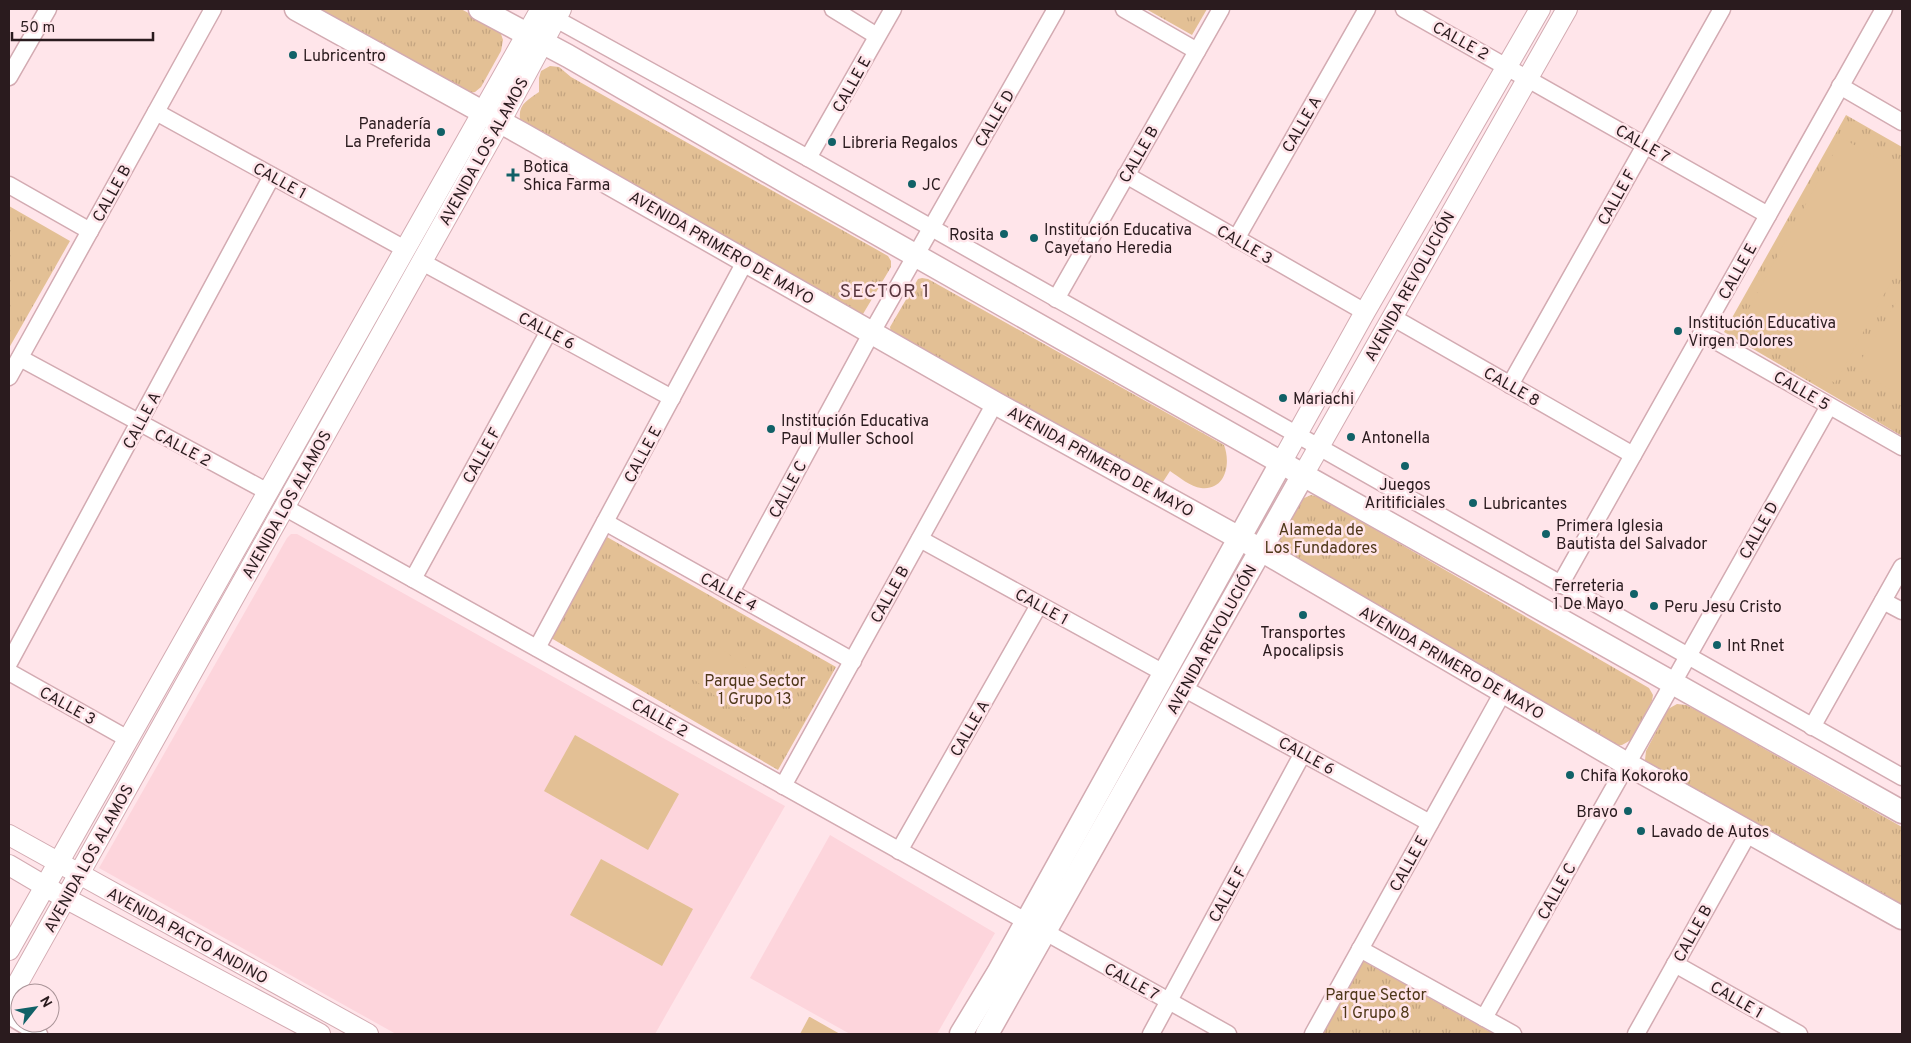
<svg xmlns="http://www.w3.org/2000/svg" width="1911" height="1043" viewBox="0 0 1911 1043" font-family="Overpass,sans-serif">
<defs>
<pattern id="grass-tufts" width="24" height="20" patternUnits="userSpaceOnUse" patternTransform="scale(1.25)"><rect width="24" height="20" fill="#e3c095"/><path d="M3 7l-1-3M5 7V3M7 7l1-3M15 17l-1-3M17 17v-4M19 17l1-3" fill="none" stroke="#c3a480"/></pattern>
</defs>
<rect width="100%" height="100%" fill="#ffe5ea"/>
<g fill="#fdd5dc">
<polygon points="291,534 297,534 785,806 655,1034 396,1034 99,868 287,538"/>
<polygon points="830,835 995,933 937,1034 850,1034 750,978"/>
</g>
<g fill="url(#grass-tufts)">
<polygon points="311,9 461,9 493,26 501,34 503,40 501,51 481,87 475,92 469,93"/>
<polygon points="1146,9 1207,9 1192,35"/>
<path d="M550,66l9,1 12,10 317,179 3,5v6l-28,47 -4,2 -324,-185 -15,-12c-2,-15 8,-19 19,-27v-14l2,-7z"/>
<polygon points="1846,115 1902,147 1902,436 1724,332"/>
<polygon points="9,206 70,241 9,348"/>
<path d="M922,278l6,1 296,166c7,18 2,46 -23,43 -10,-1 -22,-11 -31,-17l-9,14 -270,-152 -1,-6 28,-48z"/>
<polygon points="1311,495 1319,497 1649,688 1653,695 1652,701 1631,740 1622,745 1614,746 1277,552 1276,545 1302,499"/>
<polygon points="607,537 836,667 778,770 551,638"/>
<polygon points="1677,704 1686,705 1698,711 1902,827 1902,907 1650,768 1645,760 1646,751 1668,709"/>
<polygon points="1363,961 1494,1034 1321,1034"/>
</g>
<g fill="#e3c095">
<polygon points="1842,138 1902,172 1902,262 1835,383 1738,328"/>
<polygon points="1902,293 1902,397 1856,368"/>
<polygon points="717,645 783,697 758,730 691,677"/>
<polygon points="575,735 679,794 648,850 544,791"/>
<polygon points="601,859 693,909 662,966 570,915"/>
<polygon points="809,1017 810,1017 840,1034 800,1034"/>
</g>
<g fill="none" stroke-linecap="round" stroke-linejoin="round">
<g stroke="#d3abb2" stroke-width="19">
<g id="minor">
<polyline points="833,9 877,36"/>
<polyline points="1124,9 1197,51"/>
<polyline points="1404,9 1768,215"/>
<polyline points="545,13 808,158 1902,777"/>
<polyline points="9,77 48,9"/>
<polyline points="1840,86 1902,122"/>
<polyline points="156,112 405,249"/>
<polyline points="808,158 893,9"/>
<polyline points="1126,175 1365,312"/>
<polyline points="9,185 90,231"/>
<polyline points="1236,239 1367,9"/>
<polyline points="422,262 672,398"/>
<polyline points="1056,299 1221,9"/>
<polyline points="1392,317 1633,455"/>
<polyline points="1702,333 1902,447"/>
<polyline points="20,358 268,492"/>
<polyline points="9,377 213,9"/>
<polyline points="1510,385 1722,9"/>
<polyline points="284,507 1228,1034"/>
<polyline points="605,522 853,661"/>
<polyline points="920,539 1164,673"/>
<polyline points="413,579 549,331"/>
<polyline points="1560,585 1884,9"/>
<polyline points="731,592 872,332 1056,9"/>
<polyline points="1883,601 1902,611"/>
<polyline points="537,648 746,260"/>
<polyline points="9,663 272,176"/>
<polyline points="9,672 128,739"/>
<polyline points="1183,688 1430,823"/>
<polyline points="1812,727 1902,567"/>
<polyline points="783,786 995,403"/>
<polyline points="899,851 1039,605"/>
<polyline points="1360,949 1513,1034"/>
<polyline points="1675,964 1799,1034"/>
<polyline points="9,1016 39,1034"/>
<polyline points="1484,1018 1829,406"/>
<polyline points="1151,1034 1303,753"/>
<polyline points="1313,1034 1503,692"/>
<polyline points="1636,1034 1749,832"/>
</g>
</g>
<g stroke="#d3abb2" stroke-width="22">
<g id="tertiary">
<polyline points="1281,463 1365,312 1540,9"/>
<polyline points="1303,475 1567,9"/>
<polyline points="9,835 368,1034"/>
<polyline points="9,865 65,898 320,1034"/>
<polyline points="9,950 541,9"/>
<polyline points="9,999 500,122 561,9"/>
</g>
</g>
<g stroke="#d3abb2" stroke-width="25">
<g id="secondary">
<polyline points="296,9 524,135 995,403 1261,550 1627,764 1902,918"/>
<polyline points="480,9 568,56 793,186 1303,475 1902,812"/>
<polyline points="961,1034 998,973 1281,463"/>
<polyline points="987,1034 1303,475"/>
</g>
</g>
<use href="#minor" stroke="#fff" stroke-width="16"/>
<use href="#tertiary" stroke="#fff" stroke-width="20"/>
<use href="#secondary" stroke="#fff" stroke-width="22"/>
</g>
<g fill="#116167" stroke="#ffe5ea" stroke-width="2">
<circle cx="293" cy="55" r="5"/>
<circle cx="441" cy="132" r="5"/>
<circle cx="832" cy="142" r="5"/>
<path d="M510.5 167.5h5v5h5v5h-5v5h-5v-5h-5v-5h5z"/>
<circle cx="912" cy="184" r="5"/>
<circle cx="1004" cy="234" r="5"/>
<circle cx="1034" cy="238" r="5"/>
<circle cx="1678" cy="331" r="5"/>
<circle cx="1283" cy="398" r="5"/>
<circle cx="771" cy="429" r="5"/>
<circle cx="1351" cy="437" r="5"/>
<circle cx="1405" cy="466" r="5"/>
<circle cx="1473" cy="503" r="5"/>
<circle cx="1546" cy="534" r="5"/>
<circle cx="1634" cy="594" r="5"/>
<circle cx="1654" cy="606" r="5"/>
<circle cx="1303" cy="615" r="5"/>
<circle cx="1717" cy="645" r="5"/>
<circle cx="1570" cy="775" r="5"/>
<circle cx="1628" cy="811" r="5"/>
<circle cx="1641" cy="831" r="5"/>
</g>
<g text-anchor="middle" stroke-width="5" stroke-linejoin="round" paint-order="stroke">
<g font-size="16" fill="#2a1b1e" stroke="#ffe5ea">
<text transform="translate(1461 40) rotate(29)" y="6">CALLE 2</text>
<text transform="translate(851 84) rotate(-61)" y="6">CALLE E</text>
<text transform="translate(994 118) rotate(-60)" y="6">CALLE D</text>
<text transform="translate(1301 124) rotate(-60)" y="6">CALLE A</text>
<text transform="translate(1643 143) rotate(30)" y="6">CALLE 7</text>
<text transform="translate(483 151) rotate(-61)" y="6">AVENIDA LOS ALAMOS</text>
<text transform="translate(1138 154) rotate(-60)" y="6">CALLE B</text>
<text transform="translate(280 180) rotate(29)" y="6">CALLE 1</text>
<text transform="translate(111 193) rotate(-61)" y="6">CALLE B</text>
<text transform="translate(1616 197) rotate(-61)" y="6">CALLE F</text>
<text transform="translate(1245 244) rotate(30)" y="6">CALLE 3</text>
<text transform="translate(722 247) rotate(30)" y="6">AVENIDA PRIMERO DE MAYO</text>
<text transform="translate(1737 271) rotate(-61)" y="6">CALLE E</text>
<text transform="translate(1409 286) rotate(-61)" y="6">AVENIDA REVOLUCIÓN</text>
<text transform="translate(547 330) rotate(28)" y="6">CALLE 6</text>
<text transform="translate(1512 386) rotate(30)" y="6">CALLE 8</text>
<text transform="translate(1802 390) rotate(30)" y="6">CALLE 5</text>
<text transform="translate(141 420) rotate(-62)" y="6">CALLE A</text>
<text transform="translate(183 447) rotate(28)" y="6">CALLE 2</text>
<text transform="translate(642 454) rotate(-62)" y="6">CALLE E</text>
<text transform="translate(481 455) rotate(-61)" y="6">CALLE F</text>
<text transform="translate(1101 461) rotate(29)" y="6">AVENIDA PRIMERO DE MAYO</text>
<text transform="translate(787 489) rotate(-62)" y="6">CALLE C</text>
<text transform="translate(286 504) rotate(-61)" y="6">AVENIDA LOS ALAMOS</text>
<text transform="translate(1758 530) rotate(-61)" y="6">CALLE D</text>
<text transform="translate(729 591) rotate(29)" y="6">CALLE 4</text>
<text transform="translate(889 594) rotate(-61)" y="6">CALLE B</text>
<text transform="translate(1042 606) rotate(29)" y="6">CALLE 1</text>
<text transform="translate(1211 639) rotate(-61)" y="6">AVENIDA REVOLUCIÓN</text>
<text transform="translate(1452 662) rotate(30)" y="6">AVENIDA PRIMERO DE MAYO</text>
<text transform="translate(68 705) rotate(29)" y="6">CALLE 3</text>
<text transform="translate(660 717) rotate(29)" y="6">CALLE 2</text>
<text transform="translate(969 728) rotate(-60)" y="6">CALLE A</text>
<text transform="translate(1307 755) rotate(29)" y="6">CALLE 6</text>
<text transform="translate(88 858) rotate(-61)" y="6">AVENIDA LOS ALAMOS</text>
<text transform="translate(1408 863) rotate(-61)" y="6">CALLE E</text>
<text transform="translate(1556 891) rotate(-61)" y="6">CALLE C</text>
<text transform="translate(1227 894) rotate(-61)" y="6">CALLE F</text>
<text transform="translate(1692 933) rotate(-61)" y="6">CALLE B</text>
<text transform="translate(188 935) rotate(29)" y="6">AVENIDA PACTO ANDINO</text>
<text transform="translate(1132 981) rotate(29)" y="6">CALLE 7</text>
<text transform="translate(1737 999) rotate(30)" y="6">CALLE 1</text>
</g>
<g font-size="16" fill="#2a1b1e" stroke="#ffe5ea" text-anchor="start">
<text x="303" y="61">Lubricentro</text>
<text x="431" y="129" text-anchor="end">Panadería<tspan x="431" dy="18">La Preferida</tspan></text>
<text x="842" y="148">Libreria Regalos</text>
<text x="523" y="172">Botica<tspan x="523" dy="18">Shica Farma</tspan></text>
<text x="922" y="190">JC</text>
<text x="1044" y="235">Institución Educativa<tspan x="1044" dy="18">Cayetano Heredia</tspan></text>
<text x="994" y="240" text-anchor="end">Rosita</text>
<text x="1688" y="328">Institución Educativa<tspan x="1688" dy="18">Virgen Dolores</tspan></text>
<text x="1293" y="404">Mariachi</text>
<text x="781" y="426">Institución Educativa<tspan x="781" dy="18">Paul Muller School</tspan></text>
<text x="1361" y="443">Antonella</text>
<text x="1405" y="490" text-anchor="middle">Juegos<tspan x="1405" dy="18">Aritificiales</tspan></text>
<text x="1483" y="509">Lubricantes</text>
<text x="1556" y="531">Primera Iglesia<tspan x="1556" dy="18">Bautista del Salvador</tspan></text>
<text x="1624" y="591" text-anchor="end">Ferreteria<tspan x="1624" dy="18">1 De Mayo</tspan></text>
<text x="1664" y="612">Peru Jesu Cristo</text>
<text x="1303" y="638" text-anchor="middle">Transportes<tspan x="1303" dy="18">Apocalipsis</tspan></text>
<text x="1727" y="651">Int Rnet</text>
<text x="1580" y="781">Chifa Kokoroko</text>
<text x="1618" y="817" text-anchor="end">Bravo</text>
<text x="1651" y="837">Lavado de Autos</text>
</g>
<g font-size="16" fill="#4f3819" stroke="#ffe5ea">
<text x="1321" y="535">Alameda de<tspan x="1321" dy="18">Los Fundadores</tspan></text>
<text x="755" y="686">Parque Sector<tspan x="755" dy="18">1 Grupo 13</tspan></text>
<text x="1376" y="1000">Parque Sector<tspan x="1376" dy="18">1 Grupo 8</tspan></text>
</g>
<g font-size="19" letter-spacing="1" fill="#59383f" stroke="#ffe5ea">
<text x="885" y="297">SECTOR 1</text>
</g>
</g>
<rect width="1911" height="1043" fill="none" stroke="#2a1b1e" stroke-width="20"/>
<g transform="translate(35 1008) rotate(60)"><circle r="24" fill="#ffe5ea" stroke="#aa9498"/>
<path d="M0-4L9 19L0 12L-9 19Z" fill="#116167"/>
<text y="-8" font-size="14" font-weight="bold" text-anchor="middle" fill="#2a1b1e">N</text>
</g>
<path d="M12 32v8h141v-8" fill="none" stroke="#2a1b1e" stroke-width="2.5"/>
<text x="20" y="32" font-size="15" fill="#2a1b1e" stroke="#ffe5ea" stroke-width="4" paint-order="stroke">50 m</text>
</svg>
